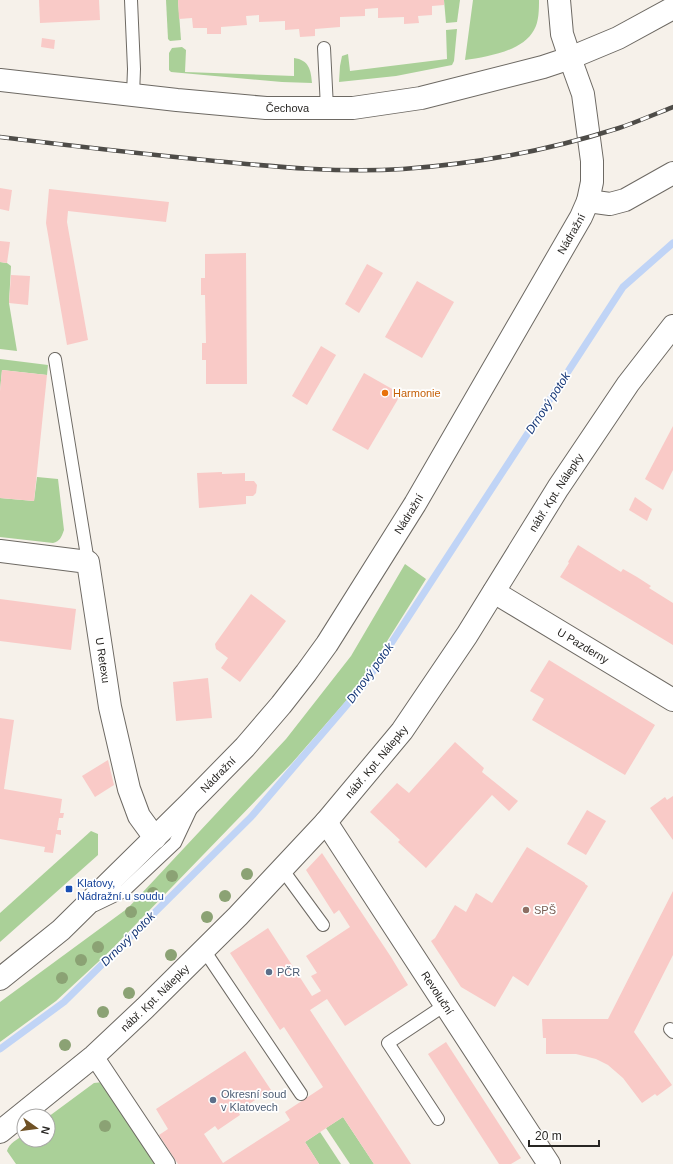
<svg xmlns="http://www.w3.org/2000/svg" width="673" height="1164" viewBox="0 0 673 1164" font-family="Helvetica,sans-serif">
<rect width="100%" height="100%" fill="#f6f1ea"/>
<g fill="#aad098">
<polygon points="166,0 178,0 181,40 170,41 168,39"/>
<polygon points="444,0 460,0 457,22 446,23"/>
<path d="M473,0h66c0,9 0,22 -5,30 -11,21 -47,27 -69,30z"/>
<polygon points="457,29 454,61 452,65 396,76 339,82 340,66 342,56 348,54 350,71 447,59 446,30"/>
<path d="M172,48l10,-1 4,3 -1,22 109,4v-18c15,2 17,12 18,25l-30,-1 -111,-10 -2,-2v-17z"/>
<polygon points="0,262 7,263 11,266 9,303 17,351 0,349"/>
<polygon points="0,359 48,365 47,375 2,370 0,391"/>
<path d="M37,477l21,2 6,51c-3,8 -4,11 -11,13l-53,-6v-39l34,3z"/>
<polygon points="405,564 426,579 359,686 292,763 110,951 56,1001 0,1042 0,1002 128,908 286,739 351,656"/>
<polygon points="91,831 98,834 98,855 0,942 0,913"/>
<path d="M103,1082l53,82h-140l-9,-13c2,-8 11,-12 17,-16v5h24v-23l46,-34z"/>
<polygon points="343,1117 374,1164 350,1164 326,1128"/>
<polygon points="320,1132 341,1164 319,1164 305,1142"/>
</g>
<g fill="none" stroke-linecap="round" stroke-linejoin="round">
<polyline stroke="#c0d4f6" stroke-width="7" points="0,1049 64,1002 132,935 251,817 364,685 623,287 673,243"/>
</g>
<g fill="#f9cac7">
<polygon points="39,0 99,0 100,20 40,23"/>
<polygon points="178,0 444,0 444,5 432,6 432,15 418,16 419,23 404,24 404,17 378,18 378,8 365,9 365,16 340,17 340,27 315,29 315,36 300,37 299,29 285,30 285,21 259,22 259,15 246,16 247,25 221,27 221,34 207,34 207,28 193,28 192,18 179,19"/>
<polygon points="42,38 55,40 54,49 41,47"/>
<polygon points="0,188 12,190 9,211 0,209"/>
<polygon points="49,189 169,202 166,222 68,211 67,222 88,340 67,345 46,223"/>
<polygon points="0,241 10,242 7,263 0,262"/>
<polygon points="246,253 247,384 206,384 206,360 202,360 202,343 206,343 205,295 201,295 201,278 205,278 205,254"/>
<polygon points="367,264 383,273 359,313 345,304"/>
<polygon points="11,275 30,276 28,305 9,303"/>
<polygon points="417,281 454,302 422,358 385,337"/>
<polygon points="321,346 336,355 307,405 292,396"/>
<polygon points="2,370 47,375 34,501 0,498 0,391"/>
<polygon points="364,373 401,394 368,450 332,430"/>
<polygon points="673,426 673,470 663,490 645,479"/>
<polygon points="222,472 222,474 245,473 245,481 254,481 257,485 256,493 253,496 246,496 246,504 199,508 197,473"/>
<polygon points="635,497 652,509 647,521 629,510"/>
<polygon points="578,545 621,572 623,569 637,577 651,586 649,588 673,603 673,645 560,577 569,563 568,562"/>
<polygon points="251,594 286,621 240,682 221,668 228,658 216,649 215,644"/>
<polygon points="0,599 76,609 71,650 0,641"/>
<polygon points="549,660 655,725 625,775 532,720 544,699 530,691"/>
<polygon points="208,678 212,718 176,721 173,682"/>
<polygon points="0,718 14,720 4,789 62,799 60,813 64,813 63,818 59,818 57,830 61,830 61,835 56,834 53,853 44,852 45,847 0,839"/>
<polygon points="455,742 484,768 482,772 518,801 509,811 492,795 426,868 398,842 400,840 370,812 397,783 409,793"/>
<polygon points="108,760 114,785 95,797 82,776"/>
<polygon points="673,796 673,840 650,808 665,797 667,800"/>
<polygon points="587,810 606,821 586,855 567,844"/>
<polygon points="527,847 585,883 585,884 588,886 528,986 513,976 495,1007 461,987 431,941 435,938 455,905 466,912 476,893 492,903"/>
<polygon points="322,853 391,957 408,985 345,1026 327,999 310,1010 411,1164 374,1164 343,1117 305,1142 319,1164 178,1164 159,1135 168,1129 156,1109 245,1051 271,1090 238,1111 240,1115 218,1130 215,1126 204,1134 223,1163 290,1120 285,1112 323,1087 284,1027 280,1030 230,953 268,928 312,996 321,991 311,976 317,973 306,956 350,927 339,910 334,914 306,870"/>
<polygon points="673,891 673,955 634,1032 672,1085 657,1096 655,1094 642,1103 623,1078 608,1065 596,1059 576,1054 546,1054 546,1038 543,1038 542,1019 608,1019"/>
<polygon points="446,1042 521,1158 511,1164 499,1164 428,1054"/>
</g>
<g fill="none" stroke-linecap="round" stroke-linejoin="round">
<g stroke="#6d6963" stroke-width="14">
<g id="service">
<polyline points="131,0 134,69 133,95"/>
<polyline points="324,48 327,108"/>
<polyline points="55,359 88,562"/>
<polyline points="282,869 323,925"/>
<polyline points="95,905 124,891 175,843 191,809"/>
<polyline points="204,950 301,1094"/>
<polyline points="670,1029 673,1032"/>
<polyline points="438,1119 388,1043 445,1005"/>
</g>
</g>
<g stroke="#6d6963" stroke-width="20">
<polyline id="pedestrian" points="94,1056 166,1164"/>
</g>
<g stroke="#6d6963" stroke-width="24">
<g id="minor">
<path id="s1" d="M0,80l177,20 89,8h87l68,-10 122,-31 27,-9 -8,-24 -3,-34"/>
<path id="s2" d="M0,551l88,11 22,145 19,82 10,27 16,22"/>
<path id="s3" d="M494,592l179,108"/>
<path id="s4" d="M326,822l223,342"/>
<path id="s5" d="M0,1132l94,-76 51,-48 93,-92 88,-94 76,-91 65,-96 91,-147 70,-104 45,-58"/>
</g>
</g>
<g stroke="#6d6963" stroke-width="24">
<g id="tertiary">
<polyline points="588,201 610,204 625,200 673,173"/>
<path id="s6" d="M0,979l61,-49 129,-127 55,-56 36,-42 25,-32 21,-29 88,-140 166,-287 7,-16 4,-19v-21l-9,-67 -13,-36 48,-20 55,-30"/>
</g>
</g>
<use href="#service" stroke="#fff" stroke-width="12"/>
<use href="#pedestrian" stroke="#fff" stroke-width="18"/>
<use href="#minor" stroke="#fff" stroke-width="22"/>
<use href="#tertiary" stroke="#fff" stroke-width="22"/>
<g stroke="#4e4c48" stroke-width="4.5">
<path id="rail" d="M0,137c72,9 143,17 215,24 62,6 125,12 188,8 72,-5 147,-19 216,-41 18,-6 36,-14 54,-21"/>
</g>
<use href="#rail" stroke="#fff" stroke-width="3" stroke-dasharray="9" stroke-linecap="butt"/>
</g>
<g fill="#8ba274">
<circle cx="247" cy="874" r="6"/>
<circle cx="172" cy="876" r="6"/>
<circle cx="153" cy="893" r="6"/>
<circle cx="225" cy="896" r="6"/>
<circle cx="131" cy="912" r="6"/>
<circle cx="207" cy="917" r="6"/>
<circle cx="98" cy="947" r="6"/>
<circle cx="171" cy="955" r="6"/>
<circle cx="81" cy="960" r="6"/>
<circle cx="62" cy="978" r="6"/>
<circle cx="129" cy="993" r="6"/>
<circle cx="103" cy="1012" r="6"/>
<circle cx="65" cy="1045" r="6"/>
<circle cx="105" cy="1126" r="6"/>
</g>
<circle fill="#e8710a" stroke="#fff" stroke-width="1.5" cx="385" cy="393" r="4"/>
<rect fill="#1a4fb4" stroke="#fff" stroke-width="1.5" x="65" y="885" width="8" height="8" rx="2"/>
<circle fill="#8d6e63" stroke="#fff" stroke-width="1.5" cx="526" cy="910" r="4"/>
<g fill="#5c6f8a" stroke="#fff" stroke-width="1.5">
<circle cx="269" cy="972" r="4"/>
<circle cx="213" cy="1100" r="4"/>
</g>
<g text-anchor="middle" stroke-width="3.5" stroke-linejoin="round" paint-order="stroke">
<g font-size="11" fill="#282623" stroke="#fff">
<text dy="4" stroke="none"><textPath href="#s1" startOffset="289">Čechova</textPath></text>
<text dy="4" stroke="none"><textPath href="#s6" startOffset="947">Nádražní</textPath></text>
<text dy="4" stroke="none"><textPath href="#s5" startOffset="853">nábř. Kpt. Nálepky</textPath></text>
<text dy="4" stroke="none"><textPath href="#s6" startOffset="623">Nádražní</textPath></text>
<text dy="4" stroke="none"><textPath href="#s3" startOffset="104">U Pazderny</textPath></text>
<text dy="4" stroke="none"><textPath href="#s2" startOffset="188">U Retexu</textPath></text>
<text dy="4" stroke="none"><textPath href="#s5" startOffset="529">nábř. Kpt. Nálepky</textPath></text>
<text dy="4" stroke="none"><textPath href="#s6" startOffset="299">Nádražní</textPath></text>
<text dy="4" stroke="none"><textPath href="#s4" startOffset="204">Revoluční</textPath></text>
<text dy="4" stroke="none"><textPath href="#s5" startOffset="205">nábř. Kpt. Nálepky</textPath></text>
</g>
<g font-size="11" fill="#c56008" stroke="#fff" text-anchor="start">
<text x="393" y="397">Harmonie</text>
</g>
<g font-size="11" fill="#164399" stroke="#fff" text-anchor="start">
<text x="77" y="887">Klatovy,<tspan x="77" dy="13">Nádražní u soudu</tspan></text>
</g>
<g font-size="11" fill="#785e54" stroke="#fff" text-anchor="start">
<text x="534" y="914">SPŠ</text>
</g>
<g font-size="11" fill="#4e5e75" stroke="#fff" text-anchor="start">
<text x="277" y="976">PČR</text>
<text x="221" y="1098">Okresní soud<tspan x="221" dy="13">v Klatovech</tspan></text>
</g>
<g font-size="12" font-style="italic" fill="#143677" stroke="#fff">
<text transform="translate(548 403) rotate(-57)" y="4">Drnový potok</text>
<text transform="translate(370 673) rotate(-54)" y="4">Drnový potok</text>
<text transform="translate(128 939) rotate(-45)" y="4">Drnový potok</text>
</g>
</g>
<g transform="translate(36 1128) rotate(104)"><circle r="19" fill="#ffffff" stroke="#a9a8a7"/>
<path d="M0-3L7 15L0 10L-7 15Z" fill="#6f5125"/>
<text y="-6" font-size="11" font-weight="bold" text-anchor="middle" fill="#282623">N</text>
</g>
<path d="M529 1140v6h70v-6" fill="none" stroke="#282623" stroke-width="2"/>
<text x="535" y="1140" font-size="12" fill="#282623" stroke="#ffffff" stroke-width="3" paint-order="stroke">20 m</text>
</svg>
